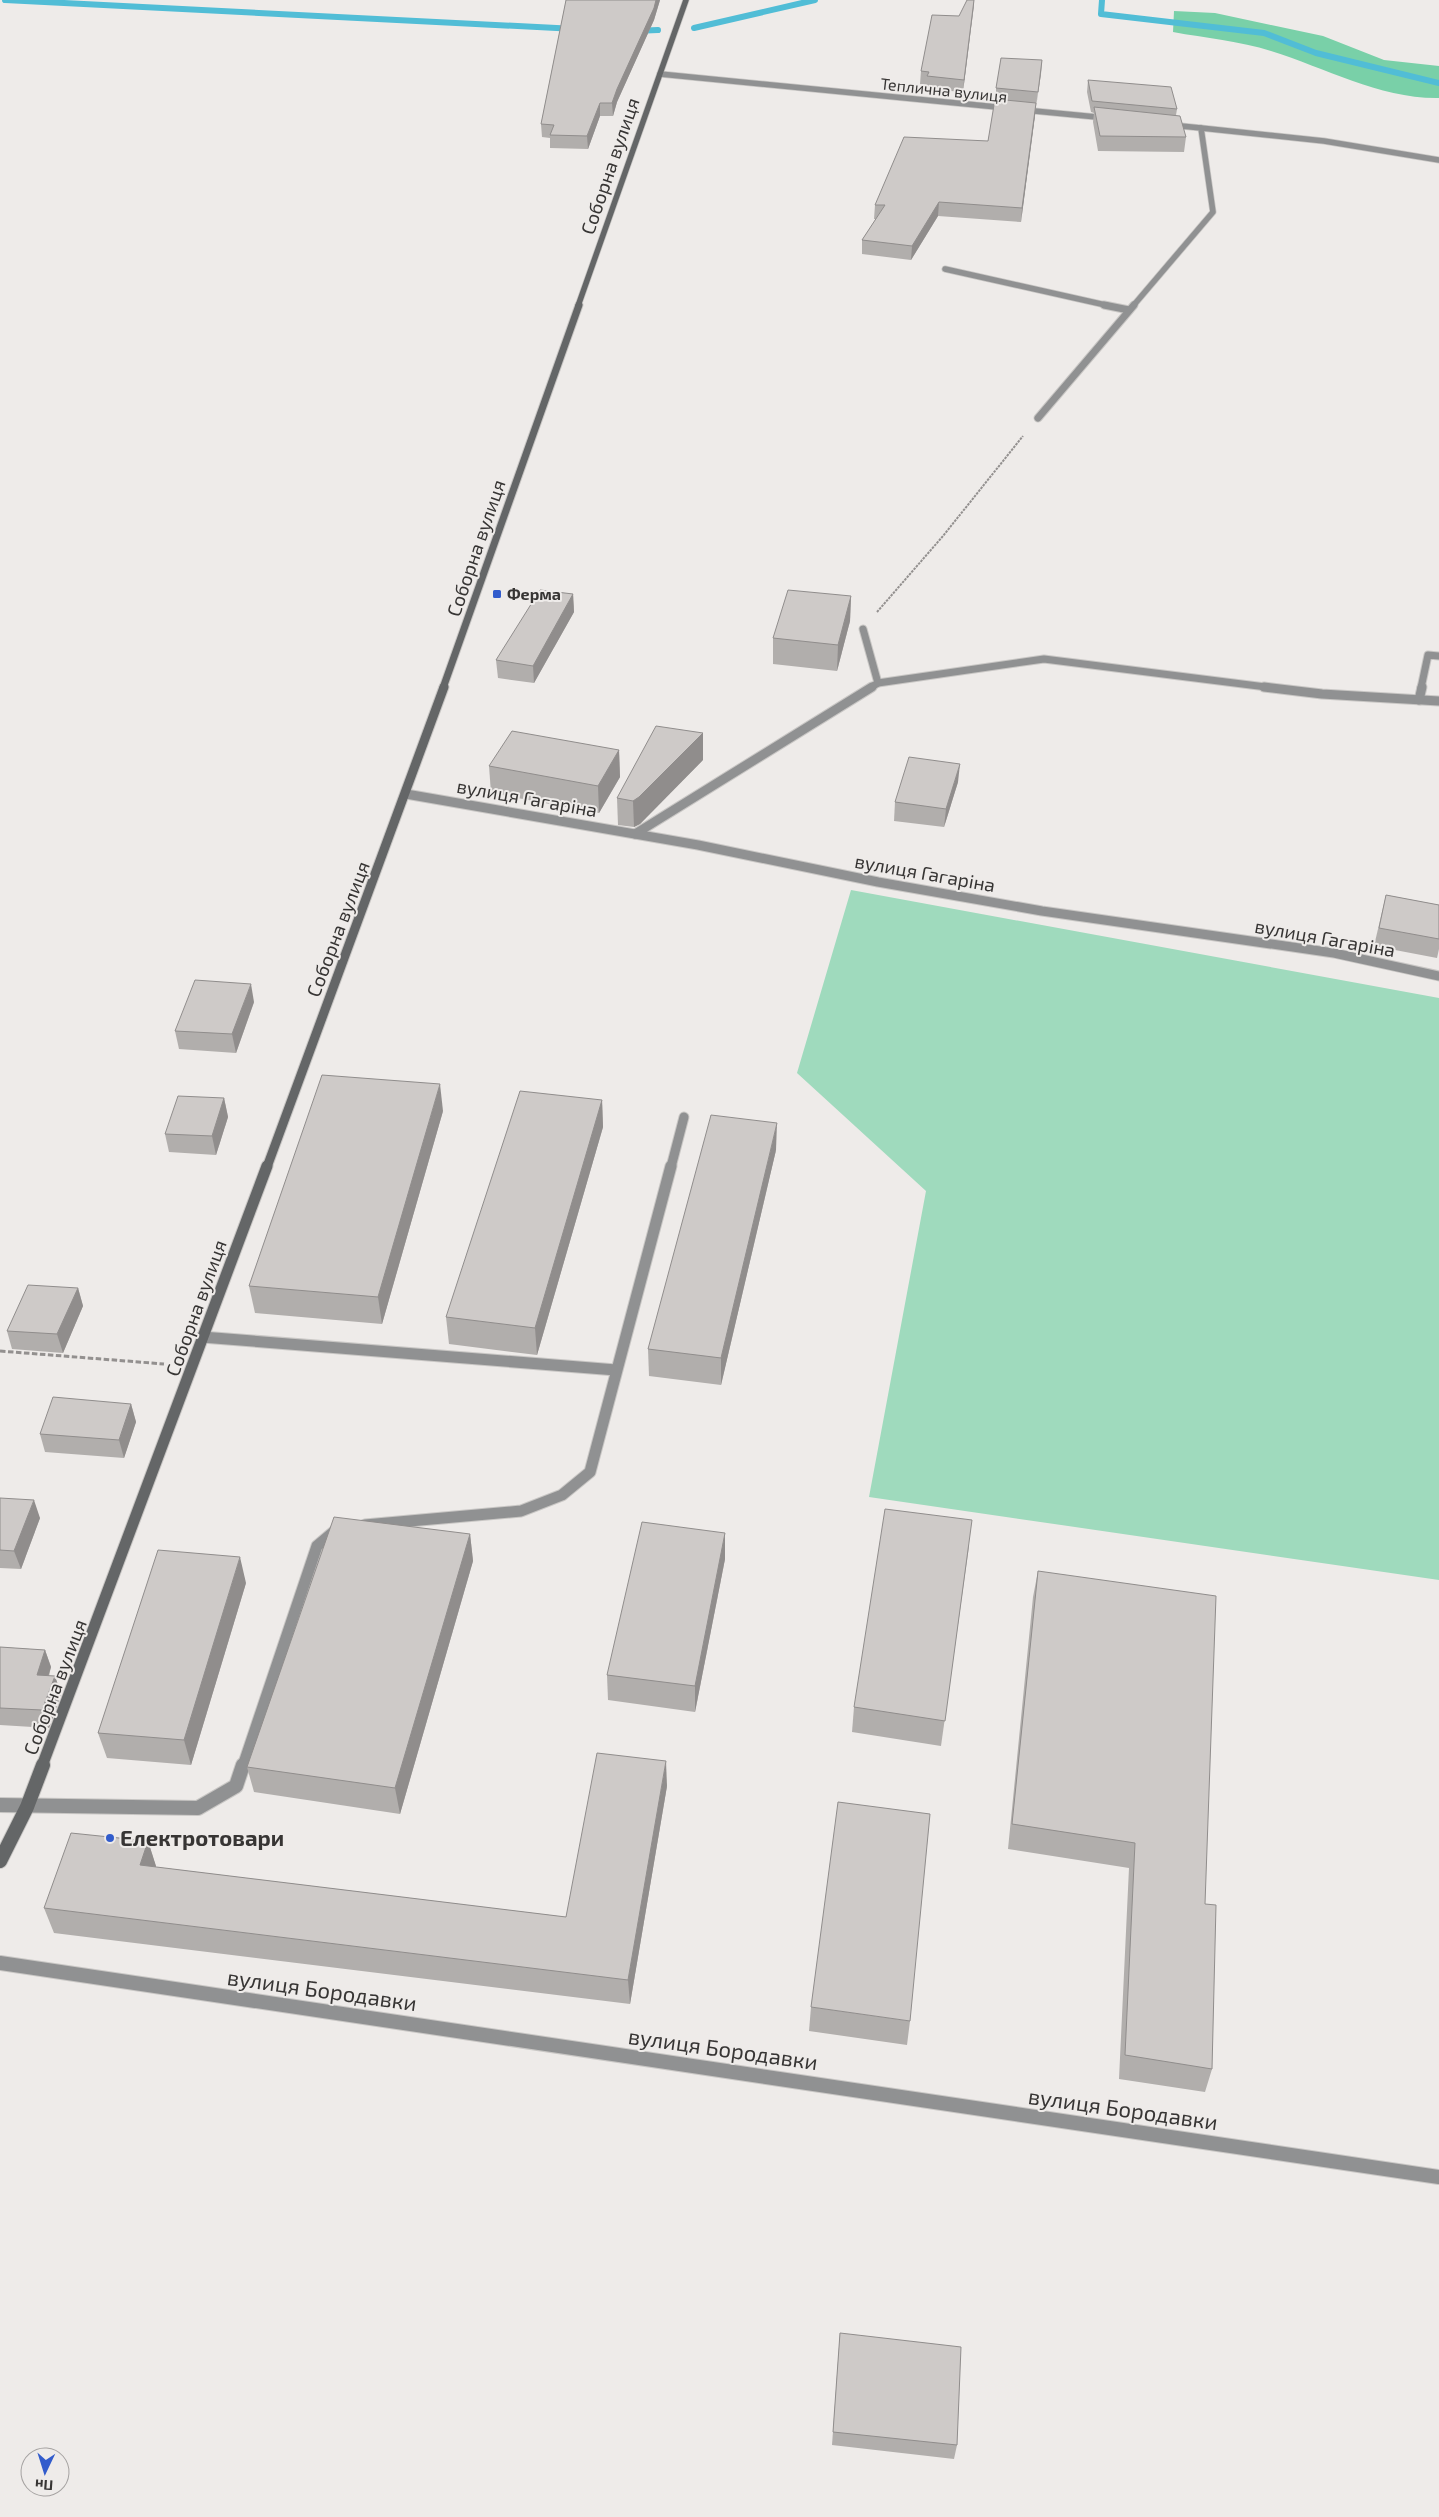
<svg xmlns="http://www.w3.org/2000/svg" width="1439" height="2517" viewBox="0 0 1439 2517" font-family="'Exo 2',sans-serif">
<rect width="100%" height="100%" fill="#eeebe9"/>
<polygon fill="#9fdabd" points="851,890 1439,998 1439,1580 869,1497 926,1191 797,1073"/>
<path fill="#79d0a8" d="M1174,11l41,2 108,23 61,24 55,6v32c-59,1 -113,-30 -168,-47 -31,-10 -66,-13 -98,-19z"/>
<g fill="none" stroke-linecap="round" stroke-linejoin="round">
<g stroke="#51bdd6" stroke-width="6">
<polyline points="5,0 576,29"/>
<polyline points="1102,0 1101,14 1264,33 1316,53 1439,83"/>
<polyline points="694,28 815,0"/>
<polyline points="634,31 658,30"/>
</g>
<g stroke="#c9c7c5" stroke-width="7">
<polyline id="lane-far4" points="945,269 1110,306"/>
</g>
<g stroke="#c9c7c5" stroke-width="9">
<g id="lane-far3">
<polyline points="1104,305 1129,310"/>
<polyline points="863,629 878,683 870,688"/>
<polyline points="878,683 1044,659 1274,688"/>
<polyline points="1421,688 1428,655 1439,656"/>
</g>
</g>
<g stroke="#c9c7c5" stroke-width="11">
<g id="lane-far2">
<polyline points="1264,687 1322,694 1439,701"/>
<polyline points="1419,700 1422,687"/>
<polyline points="635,834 872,687"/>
<polyline points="671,1167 684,1117"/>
</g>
</g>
<g stroke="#c9c7c5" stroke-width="13">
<g id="lane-far1">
<polyline points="202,1337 616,1370"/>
<polyline points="365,1525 521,1511 562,1495 590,1472 671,1166"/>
<polyline points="243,1766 317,1546 336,1530"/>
</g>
</g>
<g stroke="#c9c7c5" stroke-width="16">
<polyline id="lane" points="0,1805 198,1808 236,1786 243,1765"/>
</g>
<g stroke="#c9c7c5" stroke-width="7">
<g id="street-far3">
<polyline points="660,74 1007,108"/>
<polyline points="1024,110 1107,118"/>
<polyline points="1201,128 1324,141 1439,160"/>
<polyline points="1133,306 1213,212 1201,128 1171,125"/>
</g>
</g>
<g stroke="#c9c7c5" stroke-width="9">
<polyline id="street-far2" points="1038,418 1134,305"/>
</g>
<g stroke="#c9c7c5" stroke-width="11">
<polyline id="street-far1" points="406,794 698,845 878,882 1042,911 1334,953 1439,976"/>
</g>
<g stroke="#c9c7c5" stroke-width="16">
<polyline id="street" points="0,1963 1439,2177"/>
</g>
<g stroke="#c9c7c5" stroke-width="7">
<polyline id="secondary-far4" points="578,306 686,0"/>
</g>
<g stroke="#c9c7c5" stroke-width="9">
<polyline id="secondary-far3" points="443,688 579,305"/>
</g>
<g stroke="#c9c7c5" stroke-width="11">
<polyline id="secondary-far2" points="267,1167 444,687"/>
</g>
<g stroke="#c9c7c5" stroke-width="13">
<polyline id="secondary-far1" points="42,1766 267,1166"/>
</g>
<g stroke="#c9c7c5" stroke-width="16">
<polyline id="secondary" points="0,1861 27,1807 43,1765"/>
</g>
<polyline stroke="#93908f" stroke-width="2" stroke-dasharray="2.5 1" stroke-linecap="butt" points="877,612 943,536 1023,436"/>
<polyline stroke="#93908f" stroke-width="3" stroke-dasharray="5.5 2.5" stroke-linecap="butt" points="0,1351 164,1364"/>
<use href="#lane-far4" stroke="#909192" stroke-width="5.5"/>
<use href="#lane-far3" stroke="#909192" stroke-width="7"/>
<use href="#lane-far2" stroke="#909192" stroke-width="9"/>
<use href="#lane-far1" stroke="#909192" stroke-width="11"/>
<use href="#lane" stroke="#909192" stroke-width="14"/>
<use href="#street-far3" stroke="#909192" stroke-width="5.5"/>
<use href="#street-far2" stroke="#909192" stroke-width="7"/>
<use href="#street-far1" stroke="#909192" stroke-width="9"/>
<use href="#street" stroke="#909192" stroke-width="14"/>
<use href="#secondary-far4" stroke="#646667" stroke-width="5.5"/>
<use href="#secondary-far3" stroke="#646667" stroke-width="7"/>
<use href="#secondary-far2" stroke="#646667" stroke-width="9"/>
<use href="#secondary-far1" stroke="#646667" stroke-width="11"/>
<use href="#secondary" stroke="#646667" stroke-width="14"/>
</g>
<g fill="#b1aeac">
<polygon points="566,0 660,0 654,20 617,102 613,116 600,116 588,149 550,148 550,138 542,137 541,124"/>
<polygon points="974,0 963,92 926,89 926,85 920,84 921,71 959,16"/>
<polygon points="1042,60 1021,222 938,216 911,260 862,254 862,240 876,219 874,219 875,205 988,141 996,99 996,88"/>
<polygon points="1088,80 1177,109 1176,115 1186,137 1184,152 1098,151 1093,122 1094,113 1091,112 1087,92"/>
<polygon points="573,594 574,612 534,683 498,678 496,660"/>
<polygon points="851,596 850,621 837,671 773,664 773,638"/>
<polygon points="619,750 620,777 599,813 491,793 489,766"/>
<polygon points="703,760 640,824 634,827 618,825 617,798"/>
<polygon points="958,782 944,827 894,821 895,802"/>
<polygon points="1386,895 1439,905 1439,949 1437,958 1374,946"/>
<polygon points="254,1002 236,1053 179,1049 175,1031"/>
<polygon points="224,1098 228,1117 216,1155 169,1152 165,1134"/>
<polygon points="602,1100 603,1127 537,1355 449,1344 446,1317"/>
<polygon points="443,1111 382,1324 255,1313 249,1286"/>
<polygon points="776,1150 721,1385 649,1376 648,1349"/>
<polygon points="78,1288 83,1306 63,1353 12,1349 7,1331"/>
<polygon points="131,1404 136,1422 124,1458 45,1452 40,1434"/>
<polygon points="0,1498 40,1518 21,1569 0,1568"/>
<polygon points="725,1533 725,1559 695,1712 608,1700 607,1675"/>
<polygon points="470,1534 473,1561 400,1814 254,1792 247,1767"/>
<polygon points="969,1546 941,1746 852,1732 854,1707"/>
<polygon points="1038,1571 1205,1904 1212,2069 1205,2092 1119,2079 1129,1868 1008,1849 1033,1597"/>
<polygon points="246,1583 191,1765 107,1758 98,1733"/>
<polygon points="0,1647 45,1650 51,1667 49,1676 55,1676 61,1694 49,1728 0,1725"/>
<polygon points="667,1786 630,2004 54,1933 44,1908 148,1841 156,1867 566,1917"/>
<polygon points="811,2007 910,2021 907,2045 809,2031"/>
<polygon points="840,2333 957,2445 954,2459 832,2445"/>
</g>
<g fill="#908d8c">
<polygon points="656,0 660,0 654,20 617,102 613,116 612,103 617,89"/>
<polygon points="974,0 974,5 963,92 964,80"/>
<polygon points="1042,60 1041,74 1036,107 1038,92"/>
<polygon points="600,103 600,116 588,149 587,136"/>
<polygon points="1036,103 1035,116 1021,222 1022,208"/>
<polygon points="939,202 938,216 911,260 912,246"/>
<polygon points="573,594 574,612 534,683 533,666"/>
<polygon points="851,596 850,621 837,671 838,645"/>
<polygon points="703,733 703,760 640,824 634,827 633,801"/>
<polygon points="619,750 620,777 599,813 598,786"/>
<polygon points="960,764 958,782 944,827 946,809"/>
<polygon points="251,984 254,1002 236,1053 232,1034"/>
<polygon points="440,1084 443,1111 382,1324 378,1297"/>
<polygon points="224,1098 228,1117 216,1155 212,1136"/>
<polygon points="602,1100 603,1127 537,1355 535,1328"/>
<polygon points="777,1123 776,1150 721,1385 721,1358"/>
<polygon points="78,1288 83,1306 63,1353 57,1334"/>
<polygon points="131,1404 136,1422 124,1458 119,1440"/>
<polygon points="34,1500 40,1518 21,1569 14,1551"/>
<polygon points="725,1533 725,1559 695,1712 695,1686"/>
<polygon points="470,1534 473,1561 400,1814 395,1788"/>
<polygon points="240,1557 246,1583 191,1765 184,1740"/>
<polygon points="45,1650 51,1667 43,1693 37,1675"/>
<polygon points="55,1676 61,1694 49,1728 42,1710"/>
<polygon points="666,1761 667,1786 630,2004 628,1980"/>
<polygon points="148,1841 156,1866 149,1890 140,1865"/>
</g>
<g fill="#cecac8" stroke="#908d8c">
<polygon points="566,0 656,0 654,8 617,89 612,103 600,103 587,136 550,135 554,125 541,124"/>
<polygon points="967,0 974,0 964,80 927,76 929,72 921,71 932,15 959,16"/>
<polygon points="1001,58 1042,60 1038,92 996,88"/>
<polygon points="1088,80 1171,87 1177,109 1092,101"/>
<polygon points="995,99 1036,103 1022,208 939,202 912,246 862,240 885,205 875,205 904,137 988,141"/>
<polygon points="1094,107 1180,116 1186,137 1100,136"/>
<polygon points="540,590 573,594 533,666 496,660"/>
<polygon points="788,590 851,596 838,645 773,638"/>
<polygon points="656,726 703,733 639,797 633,801 617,798"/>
<polygon points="512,731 619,750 598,786 489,766"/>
<polygon points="909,757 960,764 946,809 895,802"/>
<polygon points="1386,895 1439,905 1439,939 1379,928"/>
<polygon points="195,980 251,984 232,1034 175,1031"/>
<polygon points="322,1075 440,1084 378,1297 249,1286"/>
<polygon points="520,1091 602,1100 535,1328 446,1317"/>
<polygon points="178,1096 224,1098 212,1136 165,1134"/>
<polygon points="711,1115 777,1123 721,1358 648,1349"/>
<polygon points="28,1285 78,1288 57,1334 7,1331"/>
<polygon points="53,1397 131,1404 119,1440 40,1434"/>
<polygon points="0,1498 34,1500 14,1551 0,1550"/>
<polygon points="885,1509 972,1520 945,1721 854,1707"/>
<polygon points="334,1517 470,1534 395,1788 247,1767"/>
<polygon points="642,1522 725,1533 695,1686 607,1675"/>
<polygon points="158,1550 240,1557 184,1740 98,1733"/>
<polygon points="1038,1571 1216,1596 1205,1904 1216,1905 1212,2069 1125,2055 1135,1843 1012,1824"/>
<polygon points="0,1647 45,1650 37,1675 55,1676 42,1710 0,1708"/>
<polygon points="597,1753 666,1761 628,1980 44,1908 71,1833 148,1841 140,1865 566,1917"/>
<polygon points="838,1802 930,1814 910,2021 811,2007"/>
<polygon points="840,2333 961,2347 957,2445 833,2432"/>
</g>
<g fill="#325ccc" stroke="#eeebe9" stroke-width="2">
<rect x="492" y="589" width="10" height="10" rx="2.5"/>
<circle cx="110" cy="1838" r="5"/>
</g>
<g text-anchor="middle" stroke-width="4" stroke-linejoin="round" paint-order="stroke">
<g font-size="16" fill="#373534" stroke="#eeebe9">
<text transform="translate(944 90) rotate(6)" y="6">Теплична вулиця</text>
</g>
<g font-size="16" font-weight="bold" fill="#373534" stroke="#eeebe9" text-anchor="start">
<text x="507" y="600">Ферма</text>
</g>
<g font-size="19" fill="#373534" stroke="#eeebe9">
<text transform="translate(610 166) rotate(-71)" y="7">Соборна вулиця</text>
<text transform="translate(476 548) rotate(-71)" y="7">Соборна вулиця</text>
<text transform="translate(527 798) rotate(10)" y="7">вулиця Гагаріна</text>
<text transform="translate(925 873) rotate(10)" y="7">вулиця Гагаріна</text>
<text transform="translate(338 929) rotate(-69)" y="7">Соборна вулиця</text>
<text transform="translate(1325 938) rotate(10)" y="7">вулиця Гагаріна</text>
<text transform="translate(196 1308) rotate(-70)" y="7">Соборна вулиця</text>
<text transform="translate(55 1687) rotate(-69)" y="7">Соборна вулиця</text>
</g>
<g font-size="22" font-weight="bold" fill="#373534" stroke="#eeebe9" text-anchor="start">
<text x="120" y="1846">Електротовари</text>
</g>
<g font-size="22" fill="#373534" stroke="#eeebe9">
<text transform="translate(322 1990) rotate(8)" y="8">вулиця Бородавки</text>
<text transform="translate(723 2049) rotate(8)" y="8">вулиця Бородавки</text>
<text transform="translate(1123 2109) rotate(8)" y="8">вулиця Бородавки</text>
</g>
</g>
<g transform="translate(45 2472) rotate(184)"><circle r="24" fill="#eeebe9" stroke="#a5a2a1"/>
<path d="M0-4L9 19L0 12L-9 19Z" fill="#325ccc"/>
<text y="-8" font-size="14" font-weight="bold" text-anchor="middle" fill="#373534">Пн</text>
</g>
</svg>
